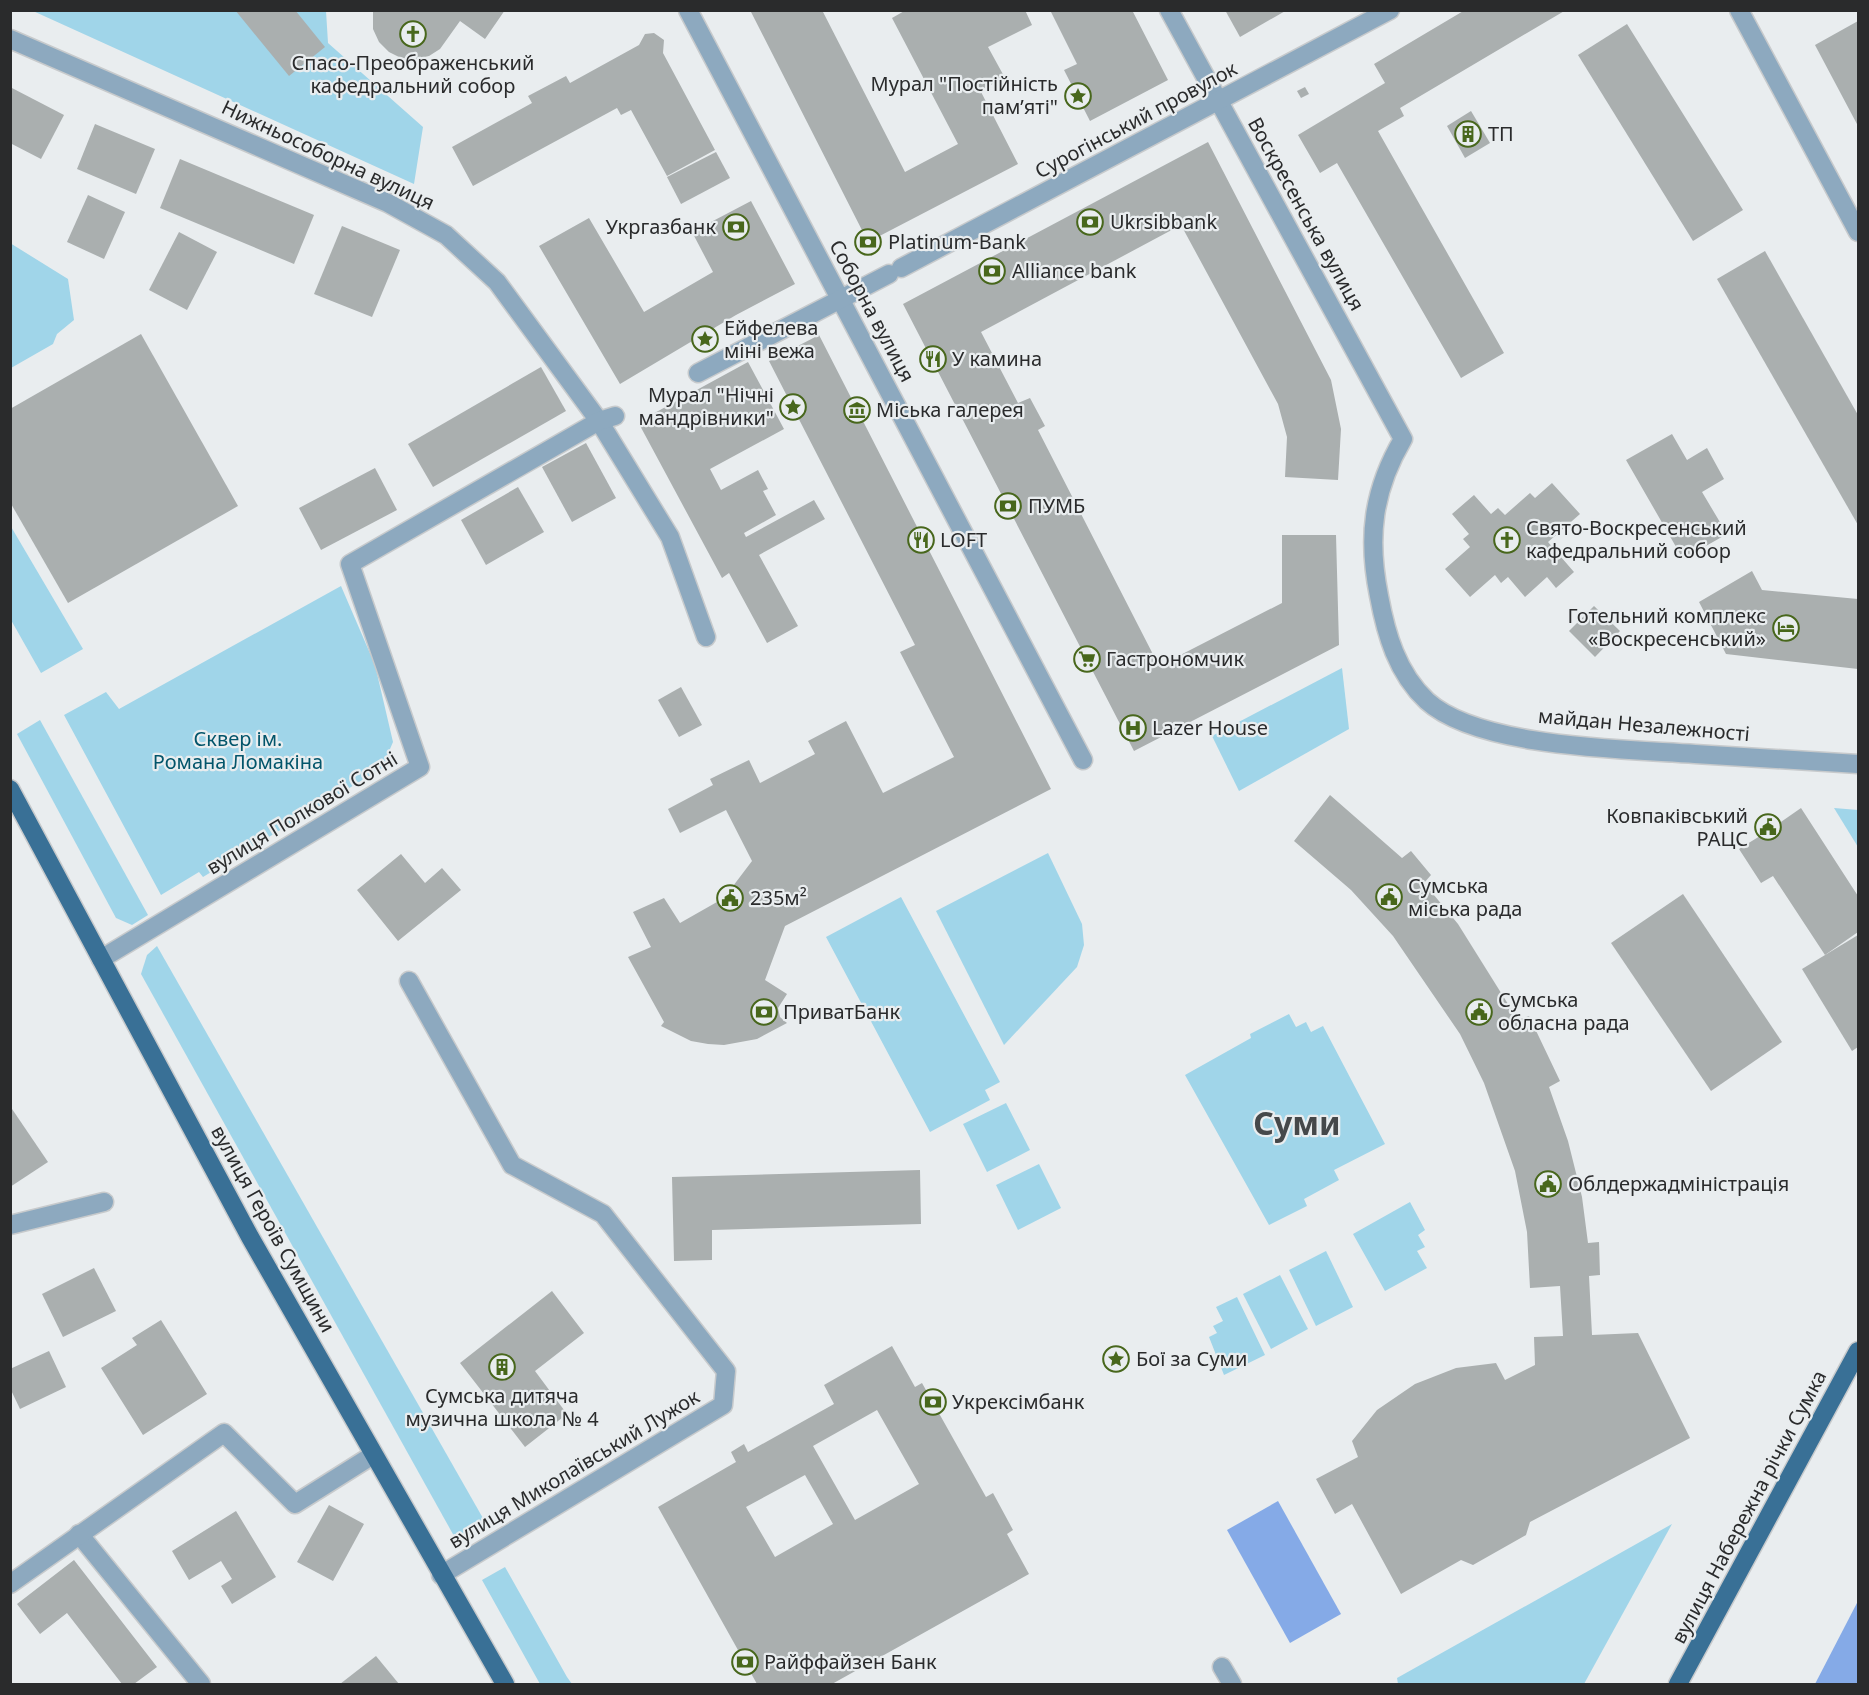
<svg xmlns="http://www.w3.org/2000/svg" width="1869" height="1695" viewBox="0 0 1869 1695" font-family="'Noto Sans',sans-serif">
<rect width="100%" height="100%" fill="#e9edef"/>
<g fill="#a0d5e9">
<polygon points="33,11 326,11 328,43 423,127 414,184"/>
<polygon points="10,243 68,279 74,320 57,334 53,344 11,368"/>
<polygon points="10,525 83,649 41,673 11,620"/>
<polygon points="341,586 375,665 393,742 390,749 392,762 203,877 199,872 161,895 64,715 106,692 119,709"/>
<polygon points="1342,668 1349,729 1239,791 1212,736"/>
<polygon points="40,720 148,915 132,925 116,918 17,734"/>
<polygon points="1834,808 1858,810 1858,847"/>
<polygon points="1048,853 1082,924 1084,945 1077,967 1004,1045 936,911"/>
<polygon points="901,897 1000,1082 985,1090 990,1100 930,1132 826,937"/>
<polygon points="157,946 488,1527 459,1545 141,974 147,955"/>
<polygon points="1289,1014 1296,1027 1306,1022 1311,1032 1323,1026 1385,1144 1334,1170 1339,1180 1304,1199 1307,1206 1269,1225 1185,1075 1251,1038 1250,1034"/>
<polygon points="1006,1103 1030,1150 987,1172 963,1124"/>
<polygon points="1039,1164 1061,1208 1018,1230 996,1185"/>
<polygon points="1410,1202 1425,1230 1418,1235 1425,1247 1417,1251 1427,1268 1385,1291 1353,1234"/>
<polygon points="1326,1251 1353,1307 1316,1326 1289,1270"/>
<polygon points="1280,1275 1308,1329 1271,1349 1243,1294"/>
<polygon points="1237,1297 1265,1355 1224,1375 1209,1337 1217,1333 1213,1326 1223,1321 1216,1307"/>
<polygon points="1672,1524 1584,1684 1398,1684 1397,1678"/>
<polygon points="505,1567 567,1677 572,1684 540,1684 482,1580"/>
</g>
<g fill="#85aae7">
<polygon points="1278,1501 1341,1614 1290,1643 1227,1530"/>
<polygon points="1858,1601 1858,1684 1815,1684"/>
</g>
<g fill="#aaafaf" fill-rule="evenodd">
<polygon points="235,10 295,10 325,47 289,76"/>
<polygon points="373,10 505,10 485,39 460,21 440,49 429,56 415,59 401,58 389,52 379,42 373,29"/>
<polygon points="750,10 822,10 905,172 958,144 892,18 906,10 1025,10 1032,25 988,47 1005,78 980,90 1018,164 868,242"/>
<polygon points="1050,10 1132,10 1168,80 1090,121 1064,70 1077,64"/>
<polygon points="1225,10 1287,10 1240,37"/>
<polygon points="1465,10 1566,10 1400,108 1404,116 1378,131 1504,353 1461,378 1337,163 1320,173 1298,135 1385,83 1374,64"/>
<polygon points="1858,21 1858,126 1815,45"/>
<polygon points="1627,24 1743,210 1693,241 1578,55"/>
<polygon points="654,33 664,40 663,53 715,150 667,176 631,110 621,115 617,108 473,186 452,147 532,103 528,96 566,76 570,83 639,45 645,34"/>
<polygon points="10,87 64,115 41,159 10,143"/>
<polygon points="1305,87 1309,94 1301,98 1297,91"/>
<polygon points="1471,111 1490,143 1465,158 1447,126"/>
<polygon points="95,124 155,149 136,194 77,169"/>
<polygon points="1208,142 1331,380 1341,429 1338,480 1285,477 1287,437 1278,404 1181,225 981,332 1018,403 1030,398 1045,426 1038,430 1159,666 1282,603 1282,535 1336,535 1339,645 1134,751 903,304"/>
<polygon points="716,152 730,178 681,204 667,177"/>
<polygon points="180,159 314,215 294,264 160,208"/>
<polygon points="88,195 125,212 104,259 67,242"/>
<polygon points="751,201 795,284 736,315 620,384 539,246 589,218 644,312 713,272 692,232"/>
<polygon points="342,226 400,250 372,317 314,294"/>
<polygon points="179,232 217,252 187,310 149,290"/>
<polygon points="1765,251 1858,415 1858,525 1717,279"/>
<polygon points="141,334 238,506 68,603 10,502 10,409"/>
<polygon points="819,335 1051,789 785,926 765,980 787,994 778,1008 780,1017 787,1023 757,1039 724,1045 708,1044 691,1041 661,1026 664,1022 628,957 651,947 633,912 664,898 680,923 724,898 752,861 726,810 680,833 668,809 713,785 710,779 749,760 760,783 815,754 808,741 846,721 883,793 954,757 900,652 915,645 769,361"/>
<polygon points="748,362 784,429 710,469 721,490 758,470 768,489 763,491 776,515 744,533 746,537 814,500 825,519 759,555 798,626 767,643 729,573 722,578 638,422"/>
<polygon points="541,367 566,411 433,487 408,444"/>
<polygon points="1672,434 1687,460 1707,448 1724,479 1702,492 1727,534 1683,559 1626,460"/>
<polygon points="586,443 616,498 572,522 542,467"/>
<polygon points="375,468 397,510 321,550 299,508"/>
<polygon points="1552,483 1580,514 1548,542 1574,572 1556,588 1547,577 1525,597 1508,577 1501,583 1495,575 1470,597 1445,569 1470,547 1463,539 1469,534 1452,514 1474,495 1491,514 1498,508 1505,515 1530,493 1535,498"/>
<polygon points="518,487 544,532 486,565 461,520"/>
<polygon points="1752,571 1762,590 1858,599 1858,669 1726,654 1699,602"/>
<polygon points="1594,606 1620,631 1595,657 1569,631"/>
<polygon points="681,687 702,725 679,737 658,700"/>
<polygon points="1330,795 1402,858 1411,851 1431,875 1424,883 1458,924 1518,1020 1529,1016 1560,1081 1549,1087 1568,1141 1582,1197 1588,1243 1599,1242 1600,1275 1589,1276 1592,1335 1638,1333 1690,1438 1530,1522 1526,1535 1473,1565 1461,1560 1401,1594 1352,1504 1335,1514 1316,1479 1358,1457 1352,1441 1377,1410 1415,1384 1456,1368 1496,1363 1505,1380 1535,1365 1534,1337 1563,1336 1560,1286 1530,1288 1527,1232 1515,1171 1484,1083 1460,1034 1393,936 1351,890 1294,841"/>
<polygon points="1801,808 1858,896 1858,932 1825,955 1773,876 1761,883 1739,849 1760,836 1755,828 1773,816 1778,824"/>
<polygon points="401,854 425,883 442,868 461,890 398,941 357,890"/>
<polygon points="1683,894 1782,1042 1711,1091 1611,943"/>
<polygon points="1858,935 1858,1047 1852,1051 1802,969"/>
<polygon points="10,1106 48,1162 10,1187"/>
<polygon points="920,1170 921,1224 712,1230 712,1260 674,1261 672,1177"/>
<polygon points="94,1268 116,1311 63,1337 42,1294"/>
<polygon points="552,1291 584,1333 535,1371 567,1414 525,1447 460,1363"/>
<polygon points="161,1320 207,1394 143,1435 101,1368 137,1345 132,1338"/>
<path d="M892,1346l23,41 7,-4 64,114 7,-4 20,37 -6,4 22,40 -197,110h-75l-99,-177 78,-45 -5,-10 13,-8 4,8 86,-48 -10,-19zM877,1410l42,74 -64,36 -42,-74zM805,1475l28,49 -58,33 -29,-50z"/>
<polygon points="49,1351 66,1387 20,1409 10,1388 10,1369"/>
<polygon points="329,1505 364,1524 333,1581 297,1562"/>
<polygon points="236,1511 276,1577 232,1604 221,1586 232,1579 221,1561 189,1580 172,1551"/>
<polygon points="74,1560 157,1667 134,1684 122,1684 67,1613 40,1634 17,1604"/>
<polygon points="376,1656 399,1684 340,1684"/>
</g>
<g fill="none" stroke-linecap="round" stroke-linejoin="round">
<g stroke="#c7cacc" stroke-width="21">
<g id="minor">
<polyline points="688,10 1083,760"/>
<path d="M1169,10l234,429c-30,51 -36,98 -24,157 7,38 18,77 48,105 52,47 199,48 268,53 55,3 109,7 163,10"/>
<polyline points="1739,10 1858,232"/>
<polyline points="10,39 388,203 446,235 497,282 599,421 670,537 706,637"/>
<polyline points="901,268 1390,10"/>
<polyline points="698,373 889,274"/>
<polyline points="101,959 420,767 350,564 599,421 615,416"/>
<polyline points="409,981 512,1165 603,1214 726,1371 723,1405 441,1575"/>
<polyline points="10,1225 104,1202"/>
<polyline points="79,1534 201,1684"/>
<polyline points="10,1584 224,1433 295,1504 373,1455"/>
<polyline points="1222,1667 1232,1684"/>
</g>
</g>
<g stroke="#c7cacc" stroke-width="21">
<g id="major">
<polyline points="10,789 250,1237 505,1684"/>
<polyline points="1678,1684 1858,1351"/>
</g>
</g>
<use href="#minor" stroke="#8da9bf" stroke-width="18"/>
<use href="#major" stroke="#397096" stroke-width="18"/>
</g>
<defs>
<g id="church-ring" transform="scale(1.35)"><circle r="9.5" fill="#e9edef" stroke="#48671c" stroke-width="1.5"/><path d="M-1.2-6h2.4v3.5h3.3v2.4h-3.3V6h-2.4V-.1h-3.3v-2.4h3.3Z" fill="#48671c"/></g>
<g id="sight-ring" transform="scale(1.35)"><circle r="9.5" fill="#e9edef" stroke="#48671c" stroke-width="1.5"/><path d="M0-6L1.8-2.2L6-1.7L2.9 1.2L3.7 5.4L0 3.3L-3.7 5.4L-2.9 1.2L-6-1.7L-1.8-2.2Z" fill="#48671c"/></g>
<g id="building-ring" transform="scale(1.35)"><circle r="9.5" fill="#e9edef" stroke="#48671c" stroke-width="1.5"/><path d="M-4-6H4V6H1V3H-1V6H-4ZM-2.5-4.3h1.7v1.8h-1.7ZM.8-4.3h1.7v1.8H.8ZM-2.5-1h1.7V.8h-1.7ZM.8-1h1.7V.8H.8Z" fill="#48671c"/></g>
<g id="bank-ring" transform="scale(1.35)"><circle r="9.5" fill="#e9edef" stroke="#48671c" stroke-width="1.5"/><path d="M-6-4H6V4H-6ZM0-2.3a2.3 2.3 0 1 0 0 4.6a2.3 2.3 0 1 0 0-4.6Z" fill="#48671c"/></g>
<g id="restaurant-ring" transform="scale(1.35)"><circle r="9.5" fill="#e9edef" stroke="#48671c" stroke-width="1.5"/><path d="M-5-6h1v4h1v-4h1v4h1v-4h1v5L-1.5 .5V6h-2V.5L-5-1ZM5-6V6H3V1.5H1.5Q1.5-4 5-6Z" fill="#48671c"/></g>
<g id="museum-ring" transform="scale(1.35)"><circle r="9.5" fill="#e9edef" stroke="#48671c" stroke-width="1.5"/><path d="M0-6L6-3V-2H-6V-3ZM-5-1h2V3h-2ZM-1-1h2V3h-2ZM3-1h2V3H3ZM-6 4H6V6H-6Z" fill="#48671c"/></g>
<g id="hotel-ring" transform="scale(1.35)"><circle r="9.5" fill="#e9edef" stroke="#48671c" stroke-width="1.5"/><path d="M-6-4.5h1.5V1H6V5H4.5V3h-9V5H-6ZM-4 0a1.8 1.8 0 1 1 3.6 0ZM.5 0V-2.5h3Q6-2.5 6 0Z" fill="#48671c"/></g>
<g id="supermarket-ring" transform="scale(1.35)"><circle r="9.5" fill="#e9edef" stroke="#48671c" stroke-width="1.5"/><path d="M-6-5.5h2.5l.6 2H6L4.5 2H-2.5L-4.4-4H-6ZM-1.5 3.2a1.3 1.3 0 1 0 .1 0ZM3 3.2a1.3 1.3 0 1 0 .1 0Z" fill="#48671c"/></g>
<g id="hospital-ring" transform="scale(1.35)"><circle r="9.5" fill="#e9edef" stroke="#48671c" stroke-width="1.5"/><path d="M-5-5h3v3.5h4V-5h3V5h-3V1.5h-4V5h-3Z" fill="#48671c"/></g>
<g id="civic-ring" transform="scale(1.35)"><circle r="9.5" fill="#e9edef" stroke="#48671c" stroke-width="1.5"/><path d="M-.6-6.5H3V-4.5H.6V-3L4-1V1h2V6H-6V1h2V-1L-.6-3ZM-1.2 2.5V6h2.4V2.5Z" fill="#48671c"/></g>
</defs>
<g fill-rule="evenodd">
<use href="#church-ring" x="413" y="34"/>
<use href="#sight-ring" x="1078" y="96"/>
<use href="#building-ring" x="1468" y="134"/>
<use href="#bank-ring" x="1090" y="222"/>
<use href="#bank-ring" x="736" y="227"/>
<use href="#bank-ring" x="868" y="242"/>
<use href="#bank-ring" x="992" y="271"/>
<use href="#sight-ring" x="705" y="339"/>
<use href="#restaurant-ring" x="933" y="359"/>
<use href="#sight-ring" x="793" y="407"/>
<use href="#museum-ring" x="857" y="410"/>
<use href="#bank-ring" x="1008" y="506"/>
<use href="#restaurant-ring" x="921" y="540"/>
<use href="#church-ring" x="1507" y="540"/>
<use href="#hotel-ring" x="1786" y="628"/>
<use href="#supermarket-ring" x="1087" y="659"/>
<use href="#hospital-ring" x="1133" y="728"/>
<use href="#civic-ring" x="1768" y="827"/>
<use href="#civic-ring" x="1389" y="897"/>
<use href="#civic-ring" x="730" y="898"/>
<use href="#bank-ring" x="764" y="1012"/>
<use href="#civic-ring" x="1479" y="1012"/>
<use href="#civic-ring" x="1548" y="1184"/>
<use href="#sight-ring" x="1116" y="1359"/>
<use href="#building-ring" x="502" y="1367"/>
<use href="#bank-ring" x="933" y="1402"/>
<use href="#bank-ring" x="745" y="1662"/>
</g>
<g text-anchor="middle" stroke-width="4.5" stroke-linejoin="round" paint-order="stroke">
<g font-size="20" fill="#2a2b2c" stroke="#e9edef" text-anchor="start">
<text x="413" y="70" text-anchor="middle">Спасо-Преображенський<tspan x="413" dy="23">кафедральний собор</tspan></text>
<text x="1058" y="91" text-anchor="end">Мурал "Постійність<tspan x="1058" dy="23">пам’яті"</tspan></text>
<text x="1488" y="141">ТП</text>
<text x="1110" y="229">Ukrsibbank</text>
<text x="716" y="234" text-anchor="end">Укргазбанк</text>
<text x="888" y="249">Platinum-Bank</text>
<text x="1012" y="278">Alliance bank</text>
<text x="724" y="335">Ейфелева<tspan x="724" dy="23">міні вежа</tspan></text>
<text x="952" y="366">У камина</text>
<text x="774" y="402" text-anchor="end">Мурал "Нічні<tspan x="774" dy="23">мандрівники"</tspan></text>
<text x="876" y="417">Міська галерея</text>
<text x="1028" y="513">ПУМБ</text>
<text x="1526" y="535">Свято-Воскресенський<tspan x="1526" dy="23">кафедральний собор</tspan></text>
<text x="940" y="547">LOFT</text>
<text x="1766" y="623" text-anchor="end">Готельний комплекс<tspan x="1766" dy="23">«Воскресенський»</tspan></text>
<text x="1106" y="666">Гастрономчик</text>
<text x="1152" y="735">Lazer House</text>
<text x="1748" y="823" text-anchor="end">Ковпаківський<tspan x="1748" dy="23">РАЦС</tspan></text>
<text x="1408" y="893">Сумська<tspan x="1408" dy="23">міська рада</tspan></text>
<text x="750" y="905">235м²</text>
<text x="1498" y="1007">Сумська<tspan x="1498" dy="23">обласна рада</tspan></text>
<text x="783" y="1019">ПриватБанк</text>
<text x="1568" y="1191">Облдержадміністрація</text>
<text x="1136" y="1366">Бої за Суми</text>
<text x="502" y="1403" text-anchor="middle">Сумська дитяча<tspan x="502" dy="23">музична школа № 4</tspan></text>
<text x="952" y="1409">Укрексімбанк</text>
<text x="764" y="1669">Райффайзен Банк</text>
</g>
<g font-size="20" fill="#2a2b2c" stroke="#e9edef">
<text transform="translate(1136 120) rotate(-28)" y="7">Сурогінський провулок</text>
<text transform="translate(328 155) rotate(25)" y="7">Нижньособорна вулиця</text>
<text transform="translate(1306 214) rotate(61)" y="7">Воскресенська вулиця</text>
<text transform="translate(872 311) rotate(62)" y="7">Соборна вулиця</text>
<text transform="translate(1644 725) rotate(5)" y="7">майдан Незалежності</text>
<text transform="translate(302 813) rotate(-31)" y="7">вулиця Полкової Сотні</text>
<text transform="translate(273 1229) rotate(61)" y="7">вулиця Героїв Сумщини</text>
<text transform="translate(574 1469) rotate(-31)" y="7">вулиця Миколаївський Лужок</text>
<text transform="translate(1749 1507) rotate(-62)" y="7">вулиця Набережна річки Сумка</text>
</g>
<g font-size="20" fill="#03556b" stroke="#e9edef">
<text x="238" y="746">Сквер ім.<tspan x="238" dy="23">Романа Ломакіна</tspan></text>
</g>
<g font-size="32" font-weight="bold" fill="#45484a" stroke="#e9edef">
<text x="1297" y="1135">Суми</text>
</g>
</g>
<rect width="1869" height="1695" fill="none" stroke="#2a2b2c" stroke-width="24"/>
</svg>
